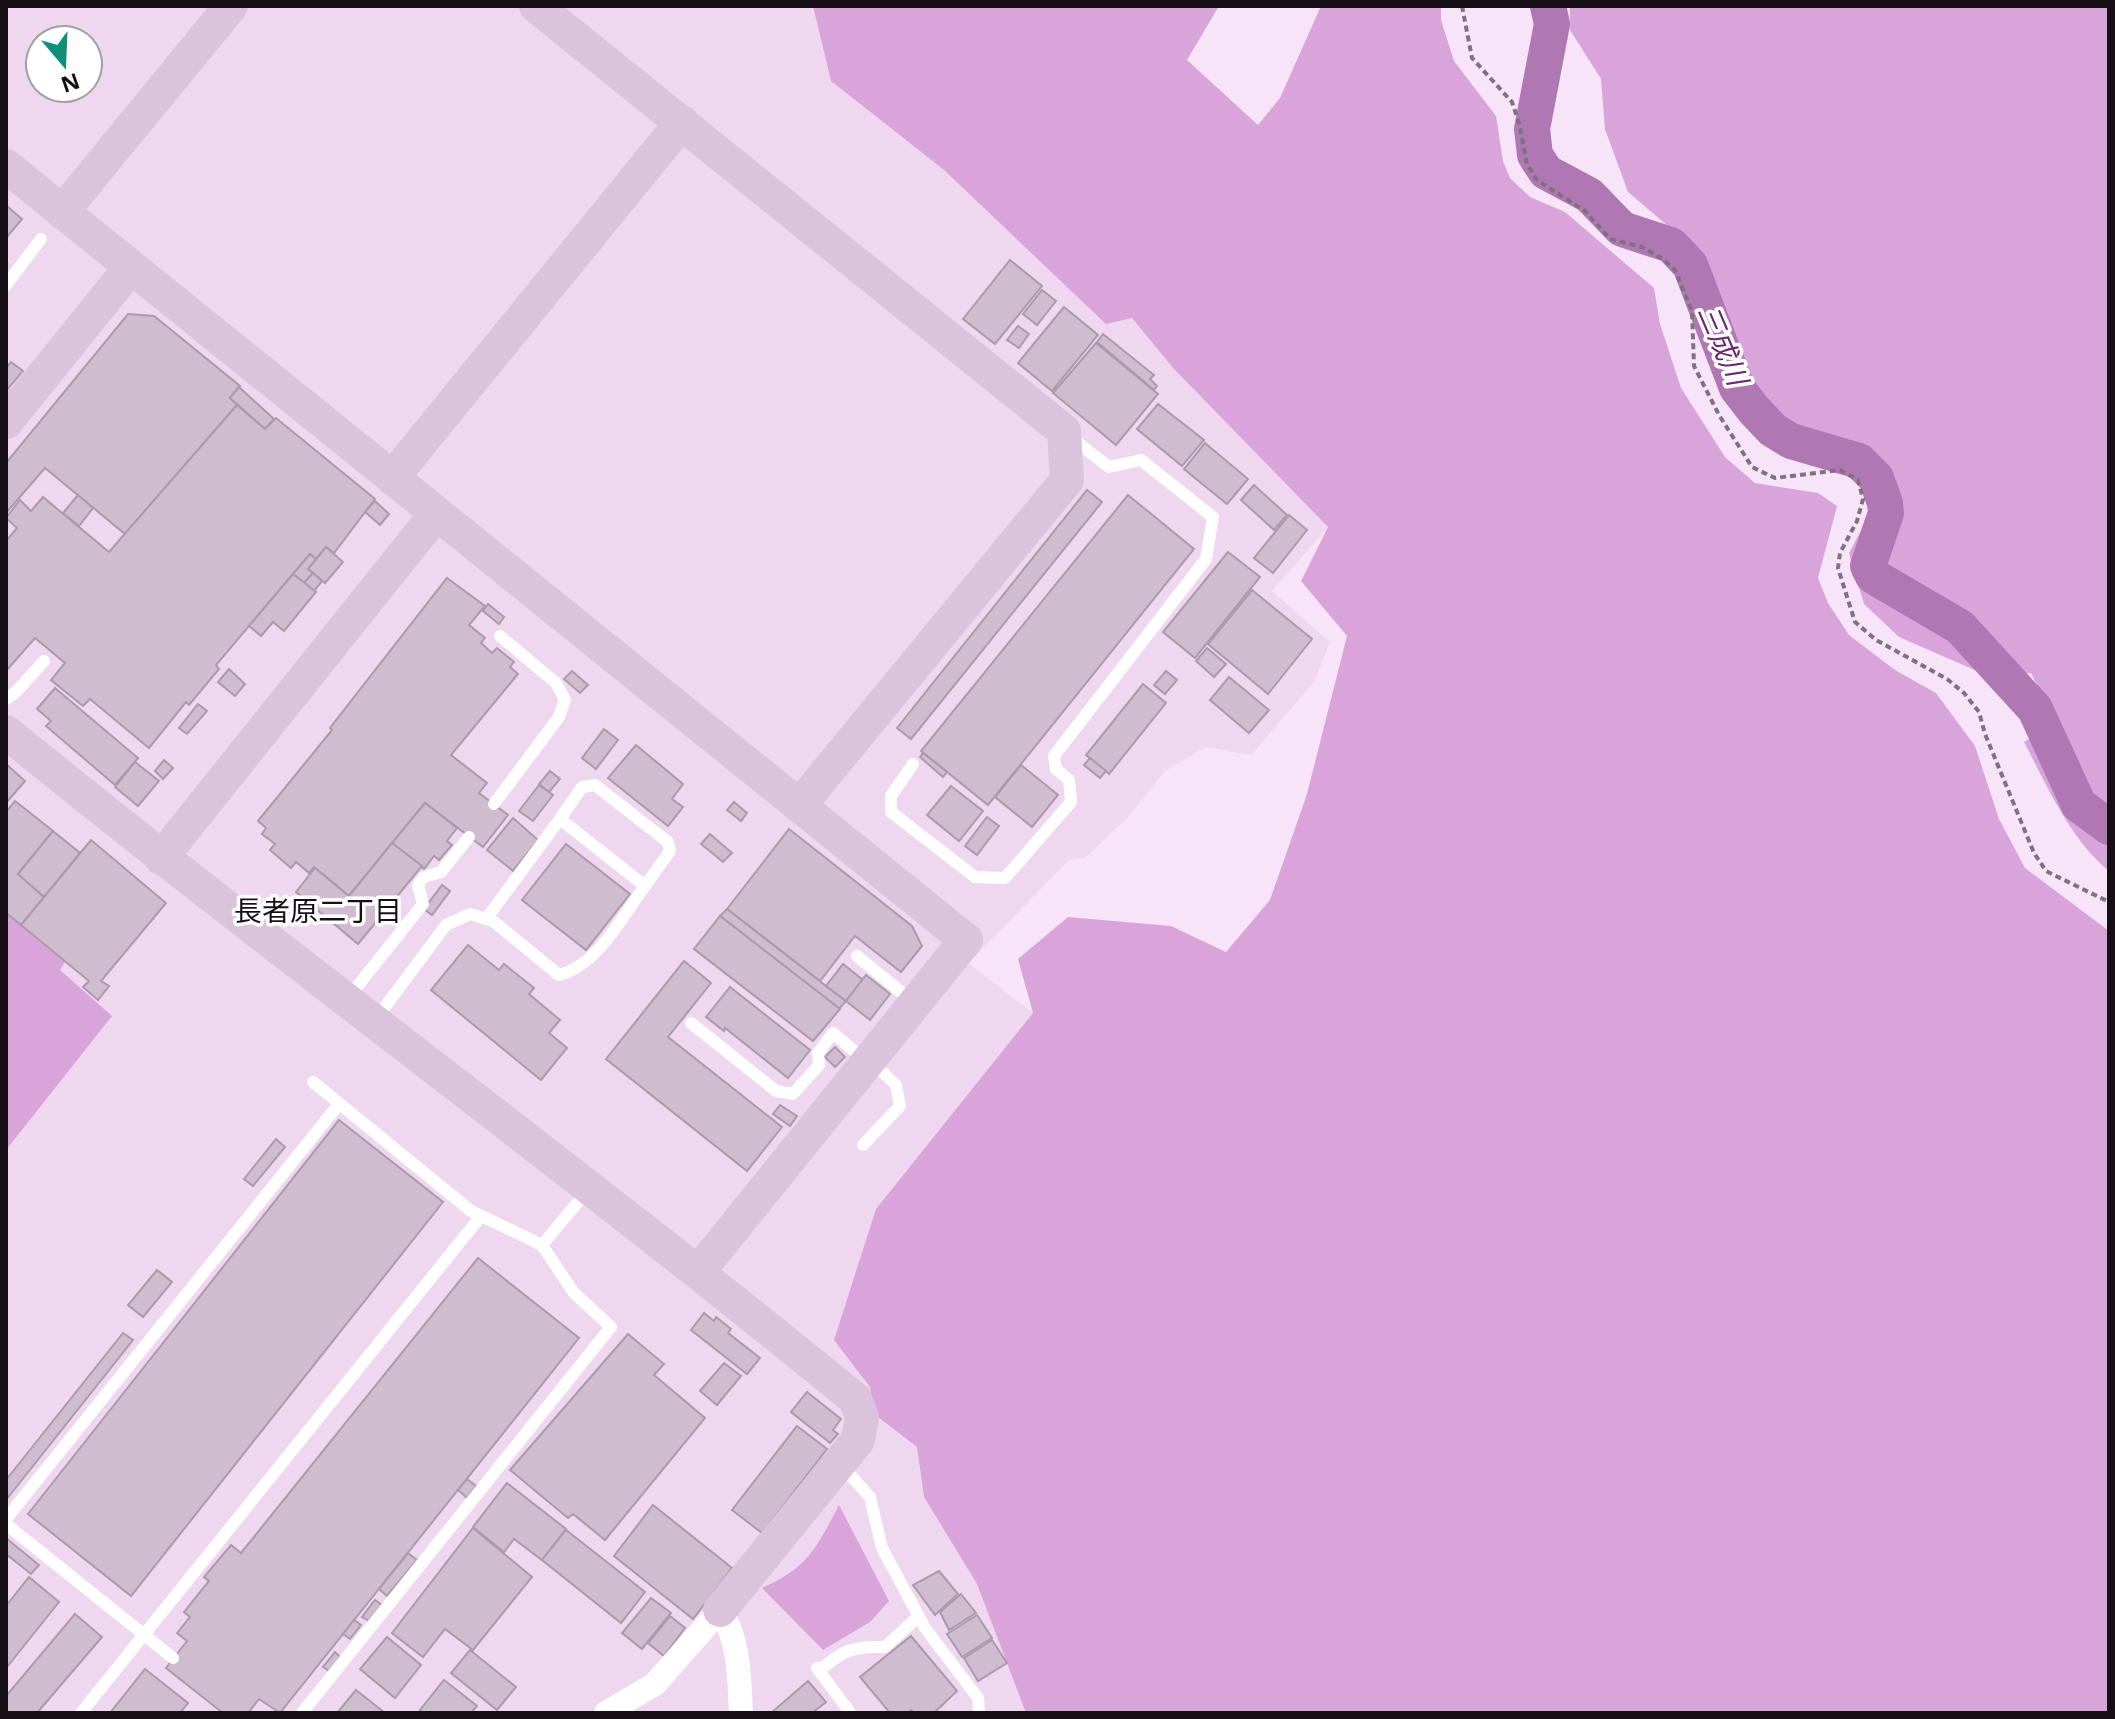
<svg xmlns="http://www.w3.org/2000/svg" width="2115" height="1719" viewBox="0 0 2115 1719" font-family="'Noto Sans','Noto Sans JP',sans-serif">
<rect width="100%" height="100%" fill="#f7e4f8"/>
<path fill="#efd7f0" fill-rule="evenodd" d="M6,6h807l18,75 301,237 42,51 154,158 -56,64 58,51 -16,40 -63,73 -45,-8 -41,24 -37,46 -43,41 -16,2 -101,103 65,50 -156,196 -43,130 36,48 4,27 43,33 7,50 53,87 49,129h-1020zM40,40h48v48h-48z"/>
<g fill="#d8a4da">
<polygon points="813,6 1219,6 1187,60 1258,125 1280,98 1321,6 1441,6 1441,20 1454,61 1496,116 1503,161 1510,178 1530,197 1565,212 1654,288 1660,324 1681,388 1725,457 1755,483 1818,493 1837,506 1818,578 1828,603 1849,635 1895,670 1936,693 1975,746 1999,819 2025,868 2109,931 2109,1713 1026,1713 977,1584 924,1497 917,1447 874,1414 870,1387 834,1340 876,1209 1033,1013 1018,959 1068,917 1171,926 1226,952 1270,900 1307,794 1347,636 1301,581 1328,527 1174,369 1132,318 1106,324 944,170 831,81"/>
<path d="M1570,6h539v865c-38,-30 -63,-87 -85,-129l33,-19 -26,-50 -45,2 -87,-38 -35,-33 -15,-51 31,-58 -16,-26 -101,-27 -25,-33 -31,-61 -15,-83 -17,-33 -47,-40 -23,-63 -4,-50 -31,-49z"/>
<polygon points="6,914 65,962 60,970 112,1016 6,1150"/>
<path d="M839,1505l50,96 -19,21 -47,28 -61,-62c47,-21 54,-40 77,-83z"/>
</g>
<g fill="none" stroke-linecap="round" stroke-linejoin="round">
<polyline stroke="#b078b2" stroke-width="36" points="1548,6 1552,24 1532,129 1535,155 1546,172 1589,195 1622,229 1671,245 1690,265 1737,388 1754,410 1773,430 1791,441 1859,461 1876,478 1885,503 1886,513 1868,566 1873,576 1960,627 2035,709 2079,805 2109,827"/>
</g>
<g fill="#cfbccf" stroke="#ac9aac" stroke-width="2">
<polygon points="8,207 22,219 6,238 6,209"/>
<polygon points="1010,260 1042,286 995,344 963,319"/>
<polygon points="1042,290 1056,301 1037,325 1023,314"/>
<polygon points="1064,307 1098,335 1052,391 1018,363"/>
<polygon points="128,314 154,316 240,386 230,398 237,405 125,534 45,468 6,513 6,463"/>
<polygon points="1018,326 1029,334 1019,348 1007,340"/>
<polygon points="1103,334 1154,375 1150,379 1157,386 1154,390 1097,342"/>
<polygon points="1096,343 1158,394 1116,445 1053,393"/>
<polygon points="11,362 23,371 7,390 6,368"/>
<polygon points="239,387 274,419 265,429 230,398"/>
<polygon points="1158,404 1204,440 1182,466 1137,429"/>
<polygon points="237,405 265,429 276,418 375,499 334,553 326,547 316,559 310,554 216,665 219,669 189,705 186,702 149,748 90,699 83,706 51,680 65,663 35,638 6,671 6,541 17,528 6,518 20,500 31,511 43,497 109,552"/>
<polygon points="1205,443 1248,479 1227,504 1184,469"/>
<polygon points="1254,485 1287,515 1274,530 1241,500"/>
<polygon points="1087,490 1102,502 911,739 897,728"/>
<polygon points="78,495 93,508 79,526 63,513"/>
<polygon points="1128,495 1194,549 988,805 921,751"/>
<polygon points="375,501 389,514 380,525 365,512"/>
<polygon points="1289,515 1307,530 1273,573 1254,558"/>
<polygon points="326,547 343,562 325,583 308,569"/>
<polygon points="1228,552 1260,577 1195,658 1163,632"/>
<polygon points="310,554 316,559 308,569 313,573 304,583 293,574"/>
<polygon points="313,573 322,581 314,591 304,583"/>
<polygon points="293,574 316,592 284,631 273,622 261,636 249,626"/>
<polygon points="447,578 485,606 469,625 485,638 481,643 492,653 497,648 514,662 510,667 518,674 451,755 487,783 479,793 508,815 483,847 425,803 349,896 314,867 309,873 296,862 291,868 270,850 275,844 262,834 266,828 258,821 332,730 330,728"/>
<polygon points="1252,590 1312,639 1268,694 1208,644"/>
<polygon points="488,604 504,617 499,624 483,611"/>
<polygon points="1207,648 1226,664 1214,677 1196,661"/>
<polygon points="229,669 245,684 235,696 218,682"/>
<polygon points="572,671 588,685 580,693 564,679"/>
<polygon points="1166,671 1177,680 1165,694 1154,685"/>
<polygon points="1229,677 1269,710 1249,733 1210,700"/>
<polygon points="1143,684 1166,703 1109,774 1086,755"/>
<polygon points="55,688 138,758 115,785 46,726 51,721 37,709"/>
<polygon points="198,704 207,711 187,734 179,728"/>
<polygon points="604,729 618,740 596,769 582,758"/>
<polygon points="636,745 683,784 672,799 683,807 668,826 608,778"/>
<polygon points="923,753 947,772 943,777 920,757"/>
<polygon points="1090,758 1106,771 1100,778 1084,765"/>
<polygon points="164,760 173,768 163,779 155,771"/>
<polygon points="135,762 159,781 138,806 115,787"/>
<polygon points="6,764 25,781 6,803"/>
<polygon points="1021,765 1058,795 1032,827 995,797"/>
<polygon points="550,771 560,779 549,792 539,784"/>
<polygon points="539,785 553,795 533,821 519,811"/>
<polygon points="951,786 983,811 959,841 927,815"/>
<polygon points="15,801 53,831 18,874 44,897 21,925 6,913 6,812"/>
<polygon points="734,802 747,813 741,821 727,810"/>
<polygon points="425,803 457,828 447,841 452,845 439,860 434,856 424,869 392,843"/>
<polygon points="987,817 999,826 977,855 965,846"/>
<polygon points="513,818 538,840 513,871 487,850"/>
<polygon points="789,829 912,926 922,946 901,972 855,936 820,981 727,909"/>
<polygon points="53,831 80,853 44,897 18,874"/>
<polygon points="710,834 732,853 723,862 701,844"/>
<polygon points="91,840 166,903 101,981 109,986 98,1000 83,987 89,981 21,925"/>
<polygon points="392,843 422,866 358,944 296,892 315,868 349,896"/>
<polygon points="566,844 630,894 586,950 522,900"/>
<polygon points="442,885 450,891 432,915 424,909"/>
<polygon points="727,909 826,986 846,1001 839,1009 720,916"/>
<polygon points="720,916 840,1009 813,1041 694,949"/>
<polygon points="468,945 499,970 504,964 534,988 529,994 560,1020 549,1033 567,1048 541,1080 431,990"/>
<polygon points="684,961 711,983 668,1037 782,1127 747,1171 606,1059"/>
<polygon points="843,964 863,980 846,1001 826,986"/>
<polygon points="866,975 890,994 870,1020 846,1001"/>
<polygon points="730,987 810,1050 788,1078 725,1028 724,1031 706,1017"/>
<polygon points="835,1047 845,1057 835,1067 825,1057"/>
<polygon points="780,1105 797,1116 790,1126 773,1114"/>
<polygon points="339,1120 443,1202 131,1596 28,1514"/>
<polygon points="276,1139 285,1147 253,1186 244,1179"/>
<polygon points="478,1258 579,1338 280,1713 259,1699 248,1713 223,1713 166,1668 187,1641 177,1633 190,1617 184,1612 209,1581 204,1577 231,1545 241,1553"/>
<polygon points="157,1270 172,1282 143,1317 128,1305"/>
<polygon points="704,1313 714,1321 716,1317 731,1329 728,1333 760,1358 747,1374 691,1330"/>
<polygon points="123,1333 133,1340 6,1500 6,1480"/>
<polygon points="628,1334 664,1364 654,1375 705,1418 605,1540 573,1514 568,1518 510,1470"/>
<polygon points="724,1363 741,1376 717,1405 700,1391"/>
<polygon points="807,1392 841,1419 833,1430 838,1434 830,1443 791,1412"/>
<polygon points="797,1426 827,1449 762,1533 732,1510"/>
<polygon points="467,1479 476,1486 467,1498 458,1490"/>
<polygon points="507,1483 566,1529 542,1560 514,1539 504,1552 473,1527"/>
<polygon points="653,1505 732,1568 693,1619 614,1556"/>
<polygon points="473,1528 532,1577 473,1650 445,1629 423,1657 392,1633"/>
<polygon points="566,1530 645,1592 621,1623 542,1560"/>
<polygon points="6,1538 39,1565 31,1574 6,1554"/>
<polygon points="408,1553 417,1560 387,1596 379,1589"/>
<polygon points="939,1571 958,1594 935,1615 913,1585"/>
<polygon points="29,1577 59,1602 7,1667 6,1606"/>
<polygon points="961,1594 976,1613 949,1630 940,1612"/>
<polygon points="651,1598 671,1613 642,1649 622,1633"/>
<polygon points="375,1600 382,1605 369,1621 362,1617"/>
<polygon points="75,1614 102,1637 37,1713 9,1713 6,1710 6,1696"/>
<polygon points="977,1615 992,1638 962,1657 947,1634"/>
<polygon points="670,1616 685,1628 664,1656 648,1643"/>
<polygon points="354,1620 361,1625 350,1639 343,1634"/>
<polygon points="911,1636 957,1691 934,1713 914,1713 911,1710 908,1713 890,1713 860,1677"/>
<polygon points="387,1637 421,1665 395,1698 360,1669"/>
<polygon points="992,1640 1007,1663 978,1681 964,1658"/>
<polygon points="470,1650 516,1687 497,1710 451,1673"/>
<polygon points="335,1652 340,1657 329,1671 323,1667"/>
<polygon points="145,1669 188,1703 180,1713 110,1713"/>
<polygon points="444,1680 477,1706 471,1713 423,1713 420,1710"/>
<polygon points="808,1681 826,1702 812,1713 771,1713"/>
<polygon points="356,1690 385,1713 337,1713"/>
</g>
<g fill="none" stroke-linecap="round" stroke-linejoin="round">
<polyline stroke="#7e727f" stroke-width="4" stroke-dasharray="6 4" stroke-linecap="butt" points="1462,6 1472,58 1512,102 1519,123 1527,164 1537,180 1585,211 1610,239 1642,247 1663,259 1675,270 1692,311 1694,366 1719,415 1752,467 1775,478 1840,470 1858,480 1863,499 1857,521 1840,553 1838,568 1855,622 1876,640 1947,679 1964,693 1979,712 1985,734 2034,853 2046,871 2109,902"/>
<g stroke="#fff" stroke-width="12">
<polyline points="6,285 41,239"/>
<polyline points="6,699 16,692 44,661"/>
<polyline points="913,764 891,796 891,812 975,877 1005,878 1071,802 1069,780 1056,769 1054,756 1206,559 1213,517 1141,460 1109,467 1069,436"/>
<polyline points="494,804 559,717 565,700 556,683 500,636"/>
<polyline points="560,819 582,787 595,785 668,842 670,851 645,886"/>
<polyline points="857,956 912,1001"/>
<polyline points="348,998 423,904 418,885 424,877 441,872 469,837"/>
<path d="M376,1019l70,-94 24,-11 23,7 66,54c39,-10 63,-58 86,-89l-85,-67 -74,100"/>
<polyline points="691,1023 776,1091 793,1094 819,1065 818,1053 833,1033 865,1060"/>
<polyline points="313,1082 471,1211 542,1245 588,1190"/>
<polyline points="863,1145 900,1106 896,1085 872,1062"/>
<polyline points="842,1466 870,1497 882,1548 925,1628 978,1698 979,1713"/>
<polyline points="6,1519 339,1104"/>
<polyline points="6,1524 173,1658"/>
<polyline points="817,1668 849,1711 847,1713"/>
<path d="M819,1671c24,-21 34,-25 66,-24l34,-31"/>
<polyline points="81,1713 481,1216"/>
<polyline points="302,1713 611,1327 574,1293 542,1245"/>
</g>
<path stroke="#fff" stroke-width="24" d="M606,1713l49,-29 65,-74c20,30 19,68 21,103"/>
<g stroke="#dbc3dc" stroke-width="34">
<polyline points="536,6 1064,431 1067,480 799,806"/>
<polyline points="6,166 966,940 699,1271"/>
<polyline points="62,212 231,6"/>
<polyline points="6,422 130,268"/>
<polyline points="392,478 682,122"/>
<path d="M6,732c279,227 571,439 849,667l7,18 -4,23 -138,170"/>
<polyline points="161,858 436,514"/>
</g>
</g>
<g text-anchor="middle" stroke-width="7" stroke-linejoin="round" paint-order="stroke">
<g font-size="28" font-style="italic" fill="#6a276f" stroke="#fff">
<text transform="translate(1723 345) rotate(67)" y="10">三成川</text>
</g>
<g font-size="28" fill="#161016" stroke="#fff">
<text x="318" y="921">長者原二丁目</text>
</g>
</g>
<rect width="2115" height="1719" fill="none" stroke="#161016" stroke-width="16"/>
<g transform="translate(64 64) rotate(161)"><circle r="38" fill="#ffffff" stroke="#a29fa2" stroke-width="2"/>
<path d="M0-6L14 30L0 20L-14 30Z" fill="#0c9079"/>
<text y="-12" font-size="22" font-weight="bold" text-anchor="middle" fill="#161016">N</text>
</g>
</svg>
